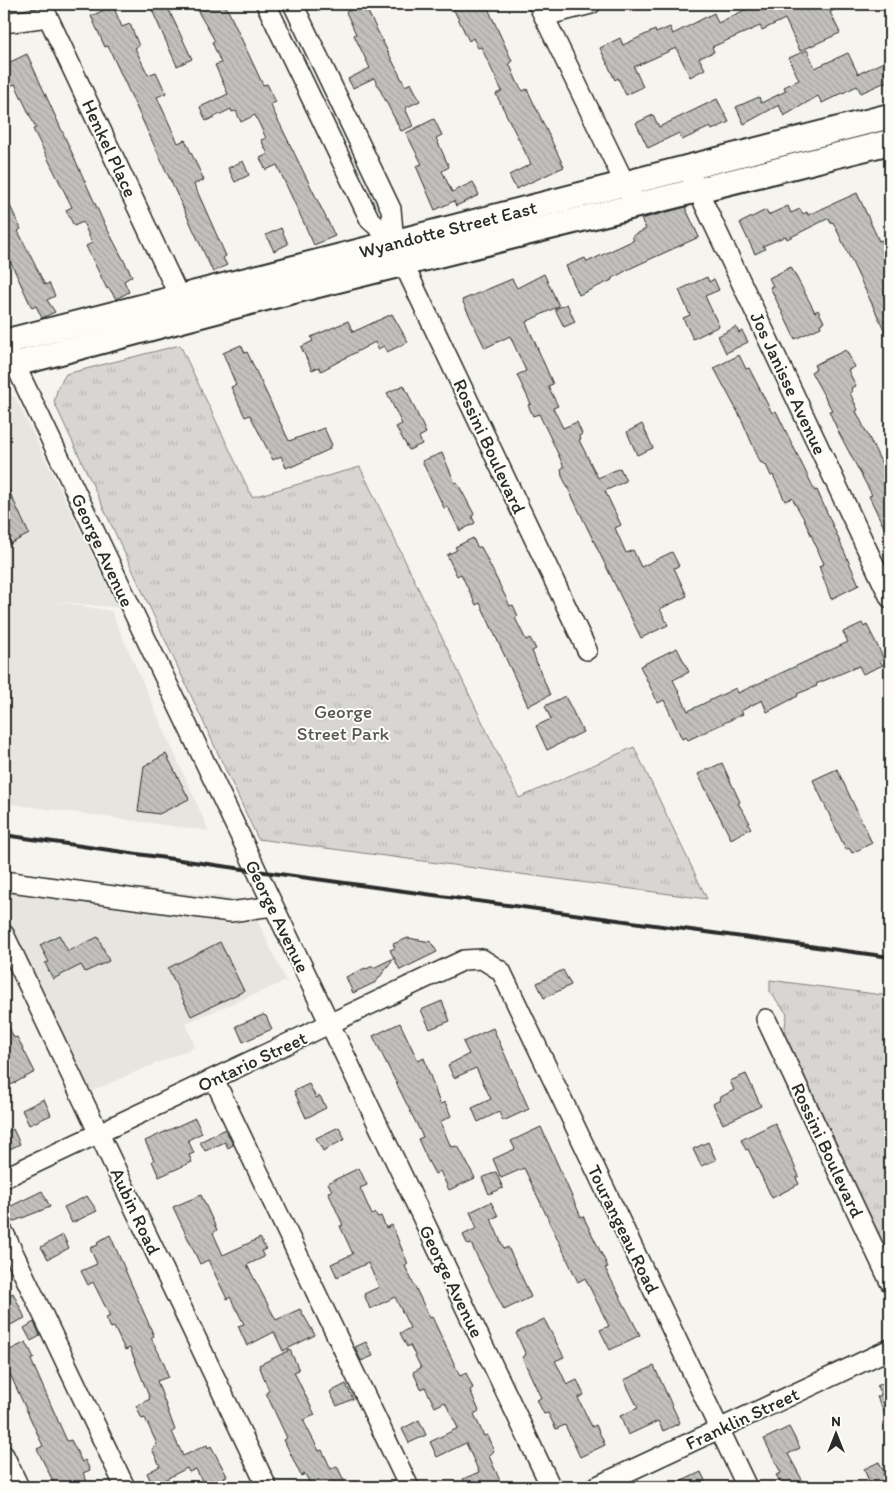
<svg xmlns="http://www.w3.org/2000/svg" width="894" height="1491" viewBox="0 0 894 1491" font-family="Itim,sans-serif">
<defs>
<pattern id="park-tufts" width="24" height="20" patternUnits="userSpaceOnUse" patternTransform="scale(1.25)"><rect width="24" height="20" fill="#d7d6d2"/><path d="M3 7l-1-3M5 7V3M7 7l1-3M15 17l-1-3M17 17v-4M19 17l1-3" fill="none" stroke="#b9b8b4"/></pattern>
<pattern id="building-back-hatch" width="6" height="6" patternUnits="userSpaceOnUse" patternTransform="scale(1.25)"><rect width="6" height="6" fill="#c2c1be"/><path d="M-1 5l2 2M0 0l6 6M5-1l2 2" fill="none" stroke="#a7a6a3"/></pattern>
</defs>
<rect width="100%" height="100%" fill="#f5f4ef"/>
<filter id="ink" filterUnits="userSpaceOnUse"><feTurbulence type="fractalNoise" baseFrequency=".02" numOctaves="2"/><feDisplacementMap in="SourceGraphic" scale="10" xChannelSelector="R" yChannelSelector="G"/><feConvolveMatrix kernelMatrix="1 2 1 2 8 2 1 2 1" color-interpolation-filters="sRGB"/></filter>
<g filter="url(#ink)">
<g fill="#e6e5e0">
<polygon points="4,394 15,397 118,608 52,601 111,611 209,831 4,803"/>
<polygon points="4,872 248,900 286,981 186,1023 195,1047 91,1091 22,950 4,958"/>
</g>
<g fill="url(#park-tufts)" stroke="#81807e">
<polygon points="180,345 252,497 360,467 519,798 634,747 707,899 258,839 54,402 58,387 66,374"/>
<polygon points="770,980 890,996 890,1259 784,1033 787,1014 770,992"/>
</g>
<g fill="url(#building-back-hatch)" stroke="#2b2b2b">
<polygon points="166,4 192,59 177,66 152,10"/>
<polygon points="206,4 225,4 263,85 267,84 276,102 271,104 272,108 335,236 314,245 277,165 266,170 260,158 268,154 261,140 266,138 255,115 241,122 236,111 232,112 231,109 206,121 200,107 228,94 215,65 221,63 212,42 215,41 196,8"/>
<polygon points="364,4 405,86 411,83 420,101 405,108 413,126 401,131 374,78 353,88 348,79 370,68 354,35 356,34 346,12"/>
<polygon points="451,4 486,4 512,61 509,63 518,84 523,91 527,89 564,167 516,189 509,175 531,164 496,94 502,91 481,47 478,48 473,38 469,41"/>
<polygon points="757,4 849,4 830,12 840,33 800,51 785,19 762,30 760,26 712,47 714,52 699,58 705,69 690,77 676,48 634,67 643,87 626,95 618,78 615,80 600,48 620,38 623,45 655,30 656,33 670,27 673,34 714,13 718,23"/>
<polygon points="113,6 122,27 130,24 139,46 135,48 148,75 156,72 166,93 157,97 178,143 185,140 204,180 194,184 226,256 223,258 227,265 213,272 108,46 105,47 91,16"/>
<polygon points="807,50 815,68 848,53 858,74 890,59 890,80 861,93 857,86 822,103 818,96 784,116 779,105 744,124 736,107 759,97 761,103 786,91 784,87 799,80 789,58"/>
<polygon points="27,54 103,221 132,276 124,281 129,292 116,299 109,288 107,289 86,246 92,243 83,222 74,226 66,210 72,207 33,129 36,128 15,84 9,86 8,82 4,84 4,65"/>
<polygon points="717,99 729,122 712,130 710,127 682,140 679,133 648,148 636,123 653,115 659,127"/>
<polygon points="434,119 442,135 436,138 449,167 442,171 452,192 473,182 479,195 456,206 454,201 435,210 416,166 422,164 406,133"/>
<polygon points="243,161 249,175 235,182 228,168"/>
<polygon points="4,193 21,229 18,231 45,285 49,283 55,296 47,300 55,312 42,318 36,306 32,308 4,248"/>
<polygon points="857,193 879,241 882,240 890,258 890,342 833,222 831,223 829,218 787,239 786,236 763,246 765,249 755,254 740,223 766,210 768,215 788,206 791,213 800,209 803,214 807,212 808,215"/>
<polygon points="685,207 699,237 633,267 611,279 612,280 579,295 566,266 585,258 587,262 634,240 632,236 646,229 641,219"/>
<polygon points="281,228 288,244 274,251 266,235"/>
<polygon points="791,267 815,312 818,310 824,322 820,324 821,327 795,339 770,287 773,286 769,278"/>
<polygon points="544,274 559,306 526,322 553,384 548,386 558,406 553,408 563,428 577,422 582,434 579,436 581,439 579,440 598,478 620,468 626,481 605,491 621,525 615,528 626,553 633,550 641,567 672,552 679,566 674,568 687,596 660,609 668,625 641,638 562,476 561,469 564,467 553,443 539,414 533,416 528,405 531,404 517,375 526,371 510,336 485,348 462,300 512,279 517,288"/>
<polygon points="707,277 709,282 714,279 719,290 705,296 719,326 693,339 683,318 690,315 679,290"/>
<polygon points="567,304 575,322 564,327 555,309"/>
<polygon points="392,314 408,342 387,352 384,346 378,349 375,342 321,371 319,367 312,370 301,347 313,341 311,337 348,321 353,332"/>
<polygon points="736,327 739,333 742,331 748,342 726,353 718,336"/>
<polygon points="241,345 245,353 247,352 289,441 324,428 332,445 329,447 330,449 291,467 290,466 286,468 281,456 273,460 250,415 245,417 231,387 236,385 223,353"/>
<polygon points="846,350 855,367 848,370 856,386 851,388 852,391 850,393 858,410 856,411 882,464 887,462 890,469 890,540 869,496 872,495 839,433 829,411 832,410 811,372 816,369 814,365"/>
<polygon points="739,355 746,369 749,368 772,413 776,411 815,491 817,490 859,585 831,599 819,566 824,564 804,519 792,498 785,501 773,475 771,476 766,465 760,462 741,418 714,368"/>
<polygon points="404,385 426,433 419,437 422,444 409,450 396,427 402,424 387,393"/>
<polygon points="642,424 653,448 637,455 627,432"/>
<polygon points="442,453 455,483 457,482 474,514 472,517 475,523 460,531 448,507 444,508 422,461"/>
<polygon points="4,480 29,534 4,547"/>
<polygon points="473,538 477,547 481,547 510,606 513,605 518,616 515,618 526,640 530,638 536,649 532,651 550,695 528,706 480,603 476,605 461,574 457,576 447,555 457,550 455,547"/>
<polygon points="862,623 864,627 867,625 884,659 880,661 883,665 863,674 859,666 816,684 817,686 797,694 798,696 767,712 762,700 741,711 743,714 688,740 686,737 682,739 664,700 658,703 640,666 677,648 689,672 673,680 688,711 736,688 738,693 848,642 843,632"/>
<polygon points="565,696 583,732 547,750 536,726 551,719 545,706"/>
<polygon points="166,754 189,799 159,814 138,811 144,766"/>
<polygon points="722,763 740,802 738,803 750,823 748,824 751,828 731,839 698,774"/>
<polygon points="837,769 872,843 852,853 849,848 846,850 813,780"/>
<polygon points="59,935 68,951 98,937 109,961 85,972 81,965 53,979 45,963 49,962 40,945"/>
<polygon points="408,938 431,942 437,952 400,970 390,950 395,948 393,944"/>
<polygon points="220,942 244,991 191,1016 168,968"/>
<polygon points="394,958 376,982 353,993 346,977 365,968 366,969 373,966 373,968"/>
<polygon points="563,970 571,985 544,998 537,983"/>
<polygon points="442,1001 450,1021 430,1029 421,1010"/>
<polygon points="263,1015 266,1016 272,1029 243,1042 236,1026"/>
<polygon points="4,1017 14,1038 17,1037 35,1072 9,1086 4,1075 4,1070 8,1068 4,1058"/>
<polygon points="400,1023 418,1061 424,1058 440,1104 445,1102 451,1116 440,1122 451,1147 458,1146 475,1178 449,1190 440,1171 435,1174 427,1159 418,1139 423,1137 373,1036"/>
<polygon points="493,1028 529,1109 503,1121 499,1112 478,1122 472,1108 491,1099 476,1068 454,1078 448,1065 469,1054 463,1042"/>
<polygon points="746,1074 761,1106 723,1124 713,1104 720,1100 719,1098 734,1090 730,1081"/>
<polygon points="309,1084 316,1098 320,1096 326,1108 306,1118 294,1091"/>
<polygon points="44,1099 51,1115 29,1125 22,1110"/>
<polygon points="195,1118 202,1133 188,1140 194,1153 189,1155 192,1162 159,1177 152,1161 154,1160 145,1141"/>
<polygon points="775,1123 799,1176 796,1178 799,1184 772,1198 748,1149 746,1150 741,1140"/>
<polygon points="339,1127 345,1139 323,1151 316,1138"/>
<polygon points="541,1127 581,1217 583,1216 608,1267 605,1268 640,1335 610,1350 600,1330 609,1326 585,1278 578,1282 524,1168 501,1178 493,1159 515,1149 511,1141"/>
<polygon points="13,1129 20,1144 4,1152 4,1134"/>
<polygon points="225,1129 233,1145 228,1148 225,1142 205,1151 200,1142"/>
<polygon points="708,1142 716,1160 701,1166 693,1149"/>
<polygon points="359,1168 367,1185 360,1188 372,1215 375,1213 378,1217 381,1216 386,1228 392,1225 408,1264 405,1266 430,1318 432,1317 460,1376 466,1373 473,1388 470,1390 479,1411 474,1414 484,1436 487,1435 494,1451 489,1456 501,1483 492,1487 467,1487 463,1479 479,1472 466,1443 437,1457 430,1442 458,1428 445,1402 435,1407 425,1387 421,1389 413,1372 421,1368 410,1345 407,1347 400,1333 410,1328 395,1297 370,1309 364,1294 379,1287 368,1263 337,1277 331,1264 353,1254 340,1226 343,1225 328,1192 332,1191 328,1183"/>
<polygon points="496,1172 503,1188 489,1194 482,1178"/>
<polygon points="42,1191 50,1207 12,1222 5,1209"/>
<polygon points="201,1195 217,1230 213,1233 223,1255 260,1238 266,1249 261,1251 264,1257 247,1265 276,1320 300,1309 315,1335 283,1351 274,1332 247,1346 238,1326 244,1324 230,1297 227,1299 208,1260 200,1264 173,1207"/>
<polygon points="87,1196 97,1211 72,1223 64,1207"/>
<polygon points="491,1202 498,1216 491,1219 504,1249 508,1247 531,1297 504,1310 471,1244 468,1245 463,1235 477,1228 470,1212"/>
<polygon points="63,1235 69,1248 48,1259 41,1247"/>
<polygon points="110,1235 154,1336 151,1338 164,1363 168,1377 157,1381 175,1430 172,1432 183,1456 207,1445 208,1448 211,1446 227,1476 224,1477 228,1487 205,1487 196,1469 189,1472 187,1468 153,1486 147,1473 160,1466 152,1449 157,1444 145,1418 142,1419 136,1406 150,1399 130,1348 125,1350 114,1327 111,1328 106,1318 110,1316 93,1282 88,1285 81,1271 97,1264 90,1248 98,1245 97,1242"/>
<polygon points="13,1293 25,1318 4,1328 4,1298"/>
<polygon points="544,1319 564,1357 555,1361 561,1372 567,1385 577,1380 584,1395 578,1398 592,1427 596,1425 605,1445 580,1457 565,1425 556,1429 548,1413 544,1414 537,1400 541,1398 522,1357 526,1355 516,1333"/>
<polygon points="34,1322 40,1336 31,1341 24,1328"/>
<polygon points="26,1342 34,1358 31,1360 67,1441 71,1440 82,1462 85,1460 90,1470 83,1473 90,1487 56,1487 37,1449 43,1446 4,1361 4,1353"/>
<polygon points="366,1342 373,1356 361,1361 355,1347"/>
<polygon points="290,1350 299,1370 294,1372 315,1415 303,1420 319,1451 322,1450 331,1469 337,1466 347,1487 312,1487 305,1474 301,1476 284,1440 287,1438 266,1393 269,1391 259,1365"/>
<polygon points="654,1366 680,1423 663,1431 658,1421 628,1435 620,1416 638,1408 624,1380"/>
<polygon points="890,1380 890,1425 877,1397 881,1395 877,1386"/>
<polygon points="346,1384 353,1399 337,1406 330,1392"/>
<polygon points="419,1420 426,1435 409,1443 402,1429"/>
<polygon points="789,1427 800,1448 788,1454 806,1487 783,1487 776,1475 781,1473 764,1439"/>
<polygon points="879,1462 887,1478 871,1486 864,1469"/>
<polygon points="701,1472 708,1487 669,1487"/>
</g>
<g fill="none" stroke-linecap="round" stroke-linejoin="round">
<g stroke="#2b2b2b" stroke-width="22">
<g id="minor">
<polyline points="266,4 370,220 394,242"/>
<polyline points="293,4 391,209 394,242 404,265 587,650"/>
<polyline points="538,4 631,196"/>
<polyline points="544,16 591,4"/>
<polyline points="4,23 48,17 185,309"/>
<polyline points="692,178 890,598"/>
<polyline points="10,354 551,1487"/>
<polyline points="4,881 230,912 273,906"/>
<polyline points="4,934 267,1487"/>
<polyline points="766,1019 890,1282"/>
<polyline points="214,1079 409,1487"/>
<polyline points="4,1178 464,960 482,959 501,971 747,1487"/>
<polyline points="4,1233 125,1487"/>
<polyline points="4,1455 19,1487"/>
<polyline points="595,1487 890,1349"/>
</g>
</g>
<g stroke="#2b2b2b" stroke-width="28">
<g id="major">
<path id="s1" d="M4,342l886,-226"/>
<polyline points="4,367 254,301 890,142"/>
</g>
</g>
<use href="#minor" stroke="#fdfcf7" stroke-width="19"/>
<use href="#major" stroke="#fdfcf7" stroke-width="24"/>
<polyline stroke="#2b2b2b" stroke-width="4" points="4,835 257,871 890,957"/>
</g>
</g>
<g text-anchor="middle" stroke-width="4" stroke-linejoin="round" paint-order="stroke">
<g font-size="19" fill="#2b2b2b" stroke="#fdfcf7">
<text transform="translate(110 148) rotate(65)" y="7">Henkel Place</text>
<text dy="7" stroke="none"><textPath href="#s1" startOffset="458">Wyandotte Street East</textPath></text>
<text transform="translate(789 383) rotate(65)" y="7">Jos Janisse Avenue</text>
<text transform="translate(490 446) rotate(65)" y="7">Rossini Boulevard</text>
<text transform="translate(103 550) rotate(65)" y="7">George Avenue</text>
<text transform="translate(278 916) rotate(64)" y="7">George Avenue</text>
<text transform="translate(252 1061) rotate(-25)" y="7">Ontario Street</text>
<text transform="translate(828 1150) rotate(65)" y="7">Rossini Boulevard</text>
<text transform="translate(136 1211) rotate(65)" y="7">Aubin Road</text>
<text transform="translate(624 1229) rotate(64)" y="7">Tourangeau Road</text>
<text transform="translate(452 1281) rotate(64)" y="7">George Avenue</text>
<text transform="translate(742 1418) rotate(-25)" y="7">Franklin Street</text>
</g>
<g font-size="19" fill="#565655" stroke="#fdfcf7">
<text x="343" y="718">George<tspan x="343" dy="22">Street Park</tspan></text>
</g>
</g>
<rect width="894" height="1491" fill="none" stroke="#fdfcf7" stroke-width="20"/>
<rect x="10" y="10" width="874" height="1471" fill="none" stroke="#2b2b2b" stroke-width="2" filter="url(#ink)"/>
<g transform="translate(836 1434)" stroke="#fdfcf7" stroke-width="4" paint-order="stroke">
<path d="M0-4L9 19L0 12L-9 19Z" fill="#2b2b2b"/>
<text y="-8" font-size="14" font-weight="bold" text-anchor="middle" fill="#2b2b2b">N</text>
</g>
</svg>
